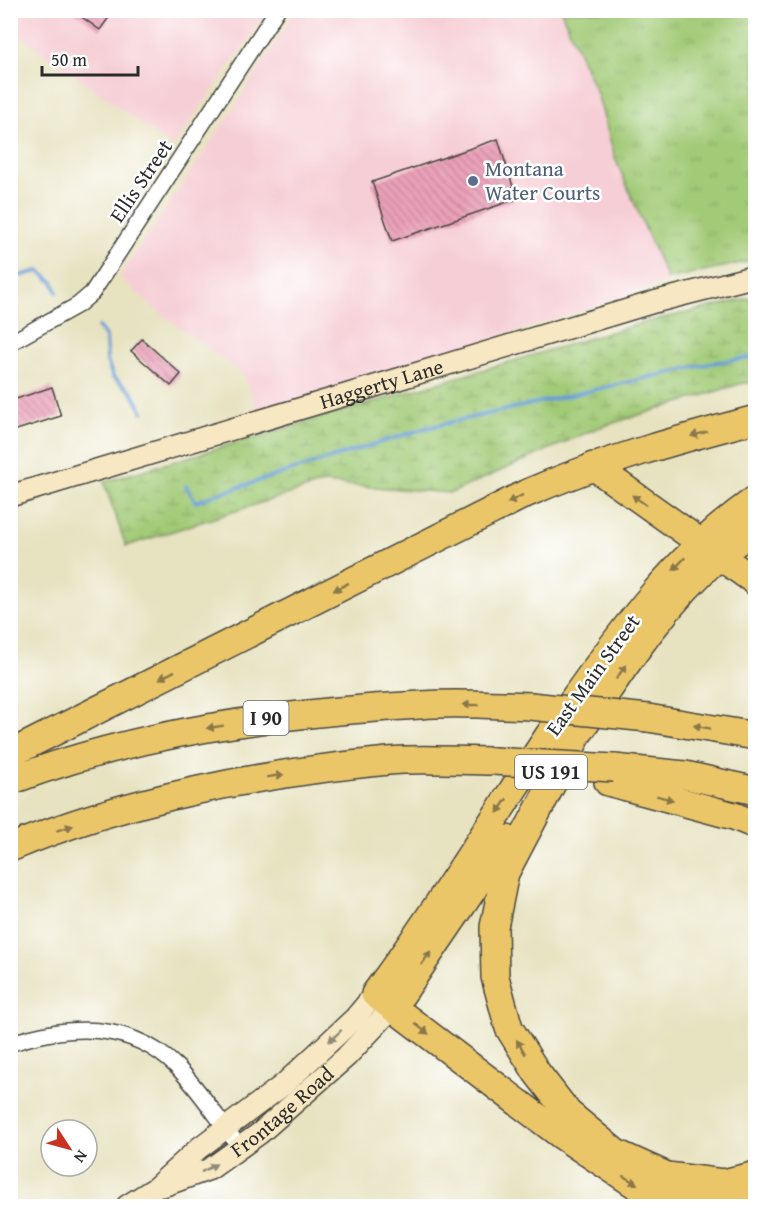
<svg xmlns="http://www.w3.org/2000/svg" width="766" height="1217" viewBox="0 0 766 1217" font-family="'Gentium Book Plus',serif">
<defs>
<pattern id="wetland-marsh" width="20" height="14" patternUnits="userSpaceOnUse" patternTransform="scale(1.5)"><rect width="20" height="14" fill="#a2cb77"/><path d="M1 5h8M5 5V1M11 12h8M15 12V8" fill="none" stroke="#8cae67"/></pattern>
<pattern id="park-tufts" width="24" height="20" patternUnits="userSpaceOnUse" patternTransform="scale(1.5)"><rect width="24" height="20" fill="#a2cb77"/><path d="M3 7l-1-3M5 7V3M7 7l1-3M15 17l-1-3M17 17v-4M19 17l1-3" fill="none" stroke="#8cae67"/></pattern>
<pattern id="building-back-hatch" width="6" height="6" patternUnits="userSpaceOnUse" patternTransform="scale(1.5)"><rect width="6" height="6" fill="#eba0b9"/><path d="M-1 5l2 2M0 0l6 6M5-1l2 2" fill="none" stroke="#bf8397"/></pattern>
</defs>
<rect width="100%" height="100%" fill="#fff"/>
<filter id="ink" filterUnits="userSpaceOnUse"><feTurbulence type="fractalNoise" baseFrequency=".0167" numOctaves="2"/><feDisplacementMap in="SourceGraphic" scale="12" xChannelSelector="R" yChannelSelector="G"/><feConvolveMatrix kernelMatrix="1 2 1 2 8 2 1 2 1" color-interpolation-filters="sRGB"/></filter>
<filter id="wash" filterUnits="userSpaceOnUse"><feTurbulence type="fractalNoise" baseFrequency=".008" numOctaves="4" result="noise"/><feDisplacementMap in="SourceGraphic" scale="24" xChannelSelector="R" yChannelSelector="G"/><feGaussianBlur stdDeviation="1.35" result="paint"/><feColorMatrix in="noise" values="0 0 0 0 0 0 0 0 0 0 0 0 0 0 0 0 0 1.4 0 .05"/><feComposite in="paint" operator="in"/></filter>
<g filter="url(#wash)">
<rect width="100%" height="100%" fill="#e7e2c0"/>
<g fill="#f6cfd6">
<polygon points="561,10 598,96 615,158 674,278 584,310 256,413 253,397 243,374 156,310 119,277 238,102 295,11"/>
<polygon points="11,11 268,11 173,147 11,29"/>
</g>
<polygon fill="url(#wetland-marsh)" stroke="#667b51" stroke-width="1.5" points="755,297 755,382 743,383 597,428 451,493 323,483 126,546 104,482 638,324"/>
<polygon fill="url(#park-tufts)" stroke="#667b51" stroke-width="1.5" points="561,11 755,11 755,260 667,279 615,158 598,96"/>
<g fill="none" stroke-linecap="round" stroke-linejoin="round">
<g stroke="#679dd4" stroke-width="4">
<polyline points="10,274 18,276 39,271 53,282 57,292"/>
<polyline points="98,327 106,337 107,361 113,377 131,391 143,412"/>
<polyline points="186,486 196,502 211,496 426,428 717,362 756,357"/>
</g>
</g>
<g id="blocks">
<g fill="url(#building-back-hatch)">
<polygon points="72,10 114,10 100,30"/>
<polygon points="498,139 517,199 392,241 372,182"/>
<polygon points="142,339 181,374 171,386 131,351"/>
<polygon points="52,387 61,416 10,432 10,401"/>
</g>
</g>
</g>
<g filter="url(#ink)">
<use href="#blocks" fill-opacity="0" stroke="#474641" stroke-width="1.5"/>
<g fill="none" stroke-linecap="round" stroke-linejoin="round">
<g stroke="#474641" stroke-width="18">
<g id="street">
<polyline points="10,343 78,305 92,293 277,10"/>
<path d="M12,1043c58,-19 118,-22 165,24 24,24 42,54 63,80"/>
</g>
</g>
<g stroke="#474641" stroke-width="24">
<g id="secondary">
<path id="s1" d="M10,496l644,-194 102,-26"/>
<path id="s2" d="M163,1186l47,-17 50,-36 86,-76 47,-50"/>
<polyline points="127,1206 154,1189 199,1148 283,1085 355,1018 375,994"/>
</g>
</g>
<g stroke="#474641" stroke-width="30">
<g id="highway">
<polyline points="593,466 756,582"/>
<path d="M756,499c-79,55 -133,130 -188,208 -65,95 -124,194 -193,287l186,141 75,50 100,15 20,-5"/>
<polyline points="648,718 756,736"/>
<path d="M581,730c41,-60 82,-125 138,-174 11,-10 24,-18 37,-28"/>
<polyline points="576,738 505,873 494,927 495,977 509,1028 537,1073 568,1113 616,1153 667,1176 723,1183 756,1175"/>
<path d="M10,754l515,-260c75,-33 152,-54 231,-75"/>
<polyline points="614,768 685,775 756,791"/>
<path d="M10,781c131,-50 271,-68 410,-76 36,-3 74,0 110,1"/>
<polyline points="608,782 734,816 756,825"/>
<path d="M10,848c115,-49 254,-75 378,-87 34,-3 70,0 105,0"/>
<polyline points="393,1007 507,839"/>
</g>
</g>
<use href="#street" stroke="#fff" stroke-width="15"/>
<use href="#secondary" stroke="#f7e8c3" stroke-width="21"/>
<use href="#highway" stroke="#ebc669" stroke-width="27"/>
<g stroke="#474641" stroke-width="30" stroke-linecap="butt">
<g id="highway-bridge">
<polyline points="530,706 648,718"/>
<polyline points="493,761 614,768"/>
</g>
</g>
<use href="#highway-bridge" stroke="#ebc669" stroke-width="27"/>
</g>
<defs><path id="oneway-solid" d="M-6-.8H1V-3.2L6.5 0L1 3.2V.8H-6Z" transform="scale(1.5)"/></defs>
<g fill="#8b784a">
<use href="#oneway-solid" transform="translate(699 434) rotate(165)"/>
<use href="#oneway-solid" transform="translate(515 499) rotate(153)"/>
<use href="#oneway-solid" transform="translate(639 500) rotate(-145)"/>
<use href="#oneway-solid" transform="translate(679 564) rotate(133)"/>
<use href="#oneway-solid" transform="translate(341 587) rotate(153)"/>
<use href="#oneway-solid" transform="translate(621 672) rotate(-55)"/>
<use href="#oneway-solid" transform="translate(167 675) rotate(153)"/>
<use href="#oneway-solid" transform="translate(471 705) rotate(-179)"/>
<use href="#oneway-solid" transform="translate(215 727) rotate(171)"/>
<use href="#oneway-solid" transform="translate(702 727) rotate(-170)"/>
<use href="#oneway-solid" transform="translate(275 776) rotate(-9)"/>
<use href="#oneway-solid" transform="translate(665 798) rotate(15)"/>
<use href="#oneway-solid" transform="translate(502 806) rotate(124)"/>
<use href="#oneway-solid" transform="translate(65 828) rotate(-17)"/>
<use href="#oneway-solid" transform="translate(426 958) rotate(-56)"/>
<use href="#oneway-solid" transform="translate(422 1029) rotate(37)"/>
<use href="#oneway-solid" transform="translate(521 1047) rotate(-121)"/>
<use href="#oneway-solid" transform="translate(630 1180) rotate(30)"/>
</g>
<g fill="#918a77">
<use href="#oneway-solid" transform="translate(335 1036) rotate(137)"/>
<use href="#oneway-solid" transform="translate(209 1168) rotate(-27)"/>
</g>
</g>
<circle fill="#5c6f8a" stroke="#fff" stroke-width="2" cx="473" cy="181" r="6"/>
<g text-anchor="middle" stroke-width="5" stroke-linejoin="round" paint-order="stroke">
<g fill="#fff" stroke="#6b6b6b" stroke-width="1.5">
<rect x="243.5" y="701" width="45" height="34" rx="4.5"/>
<rect x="515" y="755" width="72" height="34" rx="4.5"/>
</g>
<g font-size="20" font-weight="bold" fill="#2b2b2b">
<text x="266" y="725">I 90</text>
<text x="551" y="779">US 191</text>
</g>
<g font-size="21" fill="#4e5e75" stroke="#fff" text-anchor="start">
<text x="485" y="176">Montana<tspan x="485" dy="24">Water Courts</tspan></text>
</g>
<g font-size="21" fill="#2b2b2b" stroke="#fff">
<text transform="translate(141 181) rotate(-56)" y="7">Ellis Street</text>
<text dy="7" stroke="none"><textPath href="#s1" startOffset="388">Haggerty Lane</textPath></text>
<text transform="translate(593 675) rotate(-54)" y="7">East Main Street</text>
<text dy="7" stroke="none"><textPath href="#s2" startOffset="142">Frontage Road</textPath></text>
</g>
</g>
<rect width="766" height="1217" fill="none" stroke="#fff" stroke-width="36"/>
<g transform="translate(69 1148) rotate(126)"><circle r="28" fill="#ffffff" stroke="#aaaaaa" stroke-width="1.5"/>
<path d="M0-4.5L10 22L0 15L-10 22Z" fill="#c8321e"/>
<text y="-9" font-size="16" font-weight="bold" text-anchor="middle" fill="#2b2b2b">N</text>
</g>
<path d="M42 66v9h96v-9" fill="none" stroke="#2b2b2b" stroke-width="3"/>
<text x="51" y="66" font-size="18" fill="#2b2b2b" stroke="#ffffff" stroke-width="4.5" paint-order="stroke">50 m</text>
</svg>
